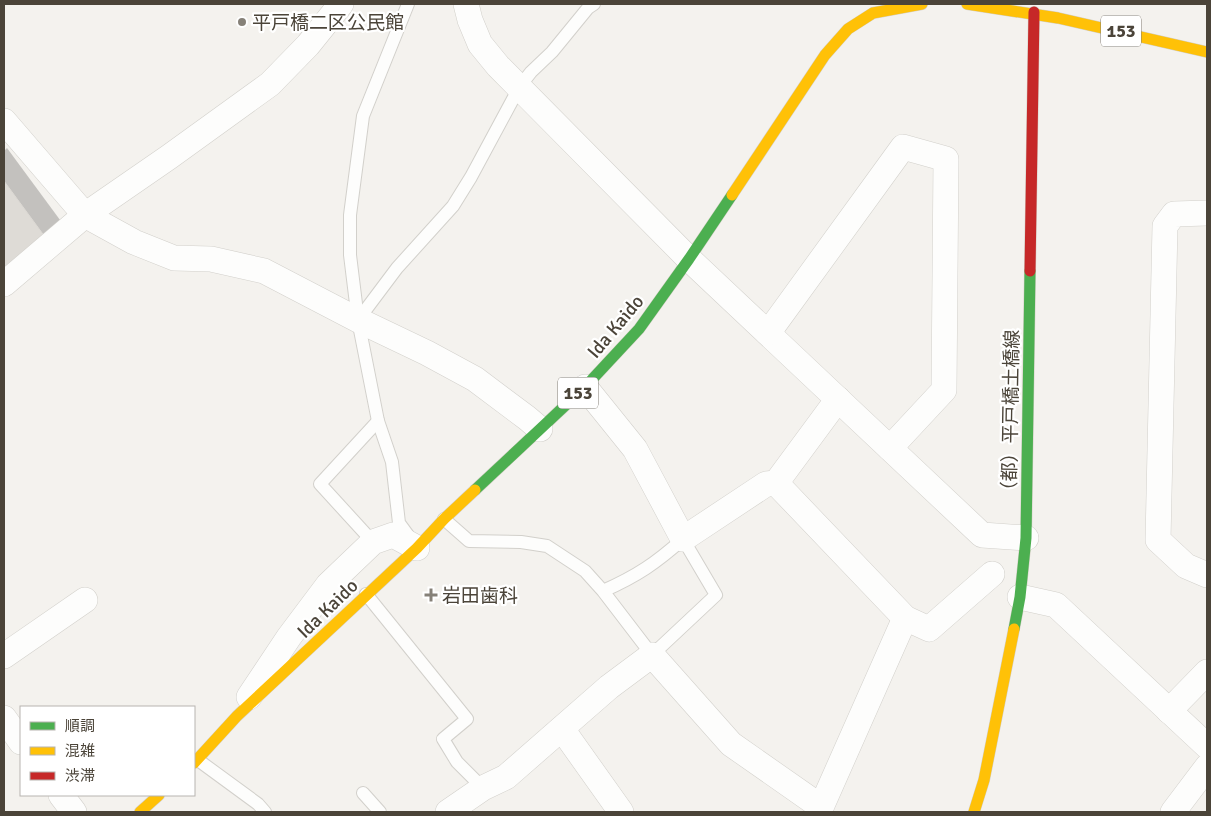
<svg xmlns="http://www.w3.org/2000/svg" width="1211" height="816" viewBox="0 0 1211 816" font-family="Signika,'Noto Sans JP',sans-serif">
<rect width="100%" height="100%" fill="#f4f2ee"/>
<polygon fill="#0003" points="7,148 63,224 4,275 4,151"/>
<polygon fill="#dedbd6" stroke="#dcd9d4" points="4,181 48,241 4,276"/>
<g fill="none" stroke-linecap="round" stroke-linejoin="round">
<g stroke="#d2d0cb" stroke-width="14">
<g id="lane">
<polyline points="408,4 363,116 350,215 350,255 358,320 378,421 392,462 399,523 410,538"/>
<polyline points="358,320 397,268 453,206 471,177 520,86 531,72 552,52 588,8 594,4"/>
<path d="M444,519l25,22 52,1 26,4 38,25 18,20 49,64 64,-60 -33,-56c-27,24 -46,37 -80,52"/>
<polyline points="373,542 320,484 378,421"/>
<polyline points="366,594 467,719 443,739 457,762 483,788"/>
<polyline points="198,760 258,804 265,812"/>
<polyline points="363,793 380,812"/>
</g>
</g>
<g stroke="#d2d0cb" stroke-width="26">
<g id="street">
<polyline points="466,4 470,20 480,44 498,66 689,259 982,535 1026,538"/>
<polyline points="4,121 85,215 134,242 174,258 211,259 264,271 358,320 427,353 475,379 527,418 540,429"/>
<polyline points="1207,213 1174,214 1165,226 1158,540 1186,566 1207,575"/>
<polyline points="4,284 85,215 169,157 270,84 308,45 341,4"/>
<polyline points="768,333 903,147 946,159 944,390 890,448"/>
<polyline points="585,387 635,449 683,539 766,484 776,483 905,618 929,629 992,574"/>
<polyline points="776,483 838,399"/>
<polyline points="1020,597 1056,605 1207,746"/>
<polyline points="4,656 85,600"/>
<polyline points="249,697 289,637 328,585 373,542 393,535 417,548"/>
<polyline points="1169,711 1207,672"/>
<polyline points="4,718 21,742"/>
<polyline points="562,729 621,812"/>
<polyline points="61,795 74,812"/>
<polyline points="448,812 483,788 506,777 609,687 652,655 731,744 821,807"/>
<polyline points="819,812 905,618"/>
<polyline points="1173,812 1207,767"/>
</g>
</g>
<g stroke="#d3cfc5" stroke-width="12">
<g id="fast">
<polyline points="475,490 585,387 639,329 689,259 732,195"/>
<polyline points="1014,629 1020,597 1026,538 1030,271"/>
</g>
</g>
<g stroke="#d3cfc5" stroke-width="12">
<g id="slow">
<polyline points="967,4 1058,18 1207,52"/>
<polyline points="732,195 825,55 848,29 873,13 922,4"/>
<polyline points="194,763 237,716 417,548 444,519 475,490"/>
<polyline points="140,812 159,795"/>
<polyline points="974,812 984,780 1014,629"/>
</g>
</g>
<g stroke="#d3cfc5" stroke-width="12">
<polyline id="jam" points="1030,271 1034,12"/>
</g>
<use href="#lane" stroke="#fdfdfc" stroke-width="12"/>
<use href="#street" stroke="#fdfdfc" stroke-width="25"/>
<use href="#fast" stroke="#4caf50" stroke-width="11"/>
<use href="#slow" stroke="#ffc107" stroke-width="11"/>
<use href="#jam" stroke="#c62828" stroke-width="11"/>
</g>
<g fill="#868178" stroke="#fff" stroke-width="2">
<circle cx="242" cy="22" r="5"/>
<path d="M428.5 587.5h5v5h5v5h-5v5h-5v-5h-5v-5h5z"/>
</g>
<g text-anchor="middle" stroke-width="4.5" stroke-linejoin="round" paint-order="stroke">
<g fill="#fff" stroke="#817c74" stroke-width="1">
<rect x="1101" y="15.5" width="40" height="31" rx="4"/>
<rect x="558" y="377.5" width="40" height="31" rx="4"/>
</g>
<g font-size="18" font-weight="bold" fill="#4b4439">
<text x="1121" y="37">153</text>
<text x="578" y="399">153</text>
</g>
<g font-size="19" fill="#4b4439" stroke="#fff" text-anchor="start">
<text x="252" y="29">平戸橋二区公民館</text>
<text x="442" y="602">岩田歯科</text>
</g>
<g font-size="19" fill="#4b4439" stroke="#fff">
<text transform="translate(615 326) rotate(-50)" y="7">Ida Kaido</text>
<text transform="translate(1010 415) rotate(-89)" y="7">（都）平戸橋土橋線</text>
<text transform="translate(327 608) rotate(-44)" y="7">Ida Kaido</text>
</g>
</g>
<rect width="1211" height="816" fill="none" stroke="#4b4439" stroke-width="10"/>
<rect x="20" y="706" width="175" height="90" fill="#ffffff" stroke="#b7b4b0"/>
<rect x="30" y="722" width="25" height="8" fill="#4caf50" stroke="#b7b4b0"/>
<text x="65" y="731" font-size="15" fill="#4b4439">順調</text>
<rect x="30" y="747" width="25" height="8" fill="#ffc107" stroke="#b7b4b0"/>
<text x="65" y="756" font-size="15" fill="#4b4439">混雑</text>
<rect x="30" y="772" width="25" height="8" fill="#c62828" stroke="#b7b4b0"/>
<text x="65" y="781" font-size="15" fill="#4b4439">渋滞</text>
</svg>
